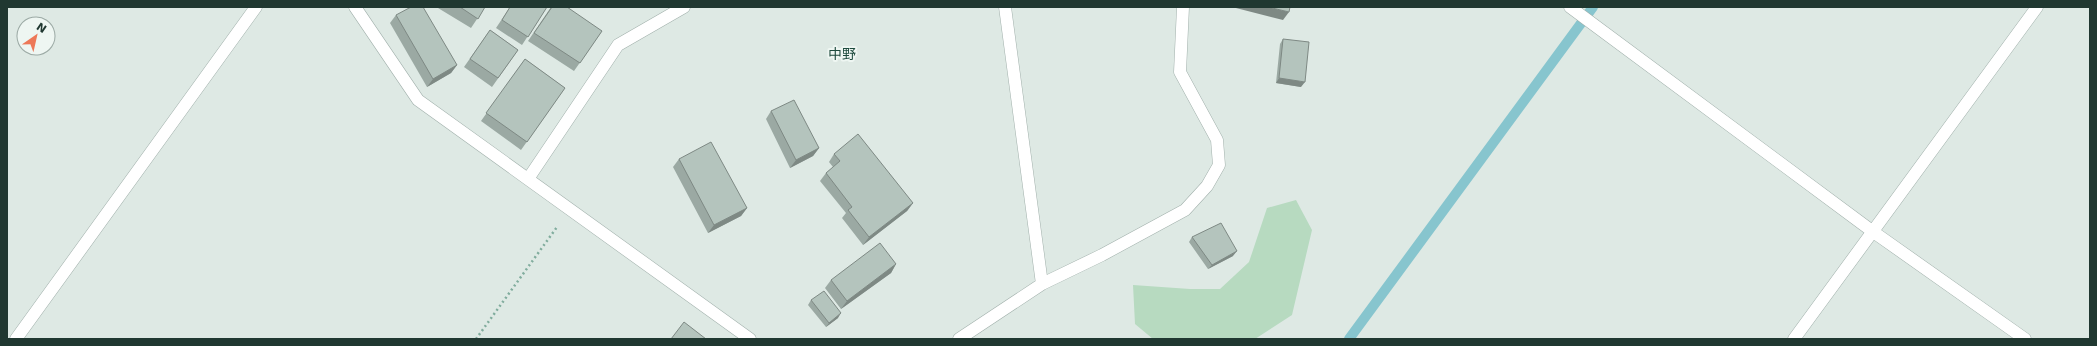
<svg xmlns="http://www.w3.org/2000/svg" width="2097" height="346" font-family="'DejaVu Sans','Noto Sans JP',sans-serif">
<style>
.green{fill:#b7dac0}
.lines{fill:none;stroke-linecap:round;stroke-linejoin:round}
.stream{stroke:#87c5ce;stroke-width:10}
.minor-casing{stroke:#a1b0ab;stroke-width:13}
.path{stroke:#80ac9d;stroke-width:2.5;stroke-dasharray:2 3;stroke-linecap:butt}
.minor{stroke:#fff;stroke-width:12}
.wall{fill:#9ba9a3}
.shaded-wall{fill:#7e8984}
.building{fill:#b4c4bd;stroke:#7e8984}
.labels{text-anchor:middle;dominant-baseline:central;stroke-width:4;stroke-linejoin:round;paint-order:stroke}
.quarter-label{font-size:14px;fill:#1d4a3d;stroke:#eef6f2}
</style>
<rect width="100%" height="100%" fill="#dee9e4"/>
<path class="green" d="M 1296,200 L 1312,230 L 1292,315 L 1255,339 L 1153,339 L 1135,324 L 1133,285 L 1190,289 L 1220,289 L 1249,262 L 1267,208 Z"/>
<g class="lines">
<path class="stream" d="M 1349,339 L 1593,7"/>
<g class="minor-casing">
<path id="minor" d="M 355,7 L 418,100 L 750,339
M 1570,7 L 1872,231 L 2025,339
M 528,179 L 618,45 L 684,7
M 1042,284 L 1102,255 L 1185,210 L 1207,186 L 1219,165 L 1217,140 L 1180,72 L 1183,7
M 16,339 L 256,7
M 959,339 L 1042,284 L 1005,7
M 1794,339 L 2037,7"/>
</g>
<path class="path" d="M 476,339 L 557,227"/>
<use href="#minor" class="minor"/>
</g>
<path class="wall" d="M 438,7 L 485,7 L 471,28 L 438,8 Z
M 510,7 L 547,7 L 522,45 L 496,28 Z
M 551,7 L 602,31 L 574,71 L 528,41 Z
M 396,15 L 457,65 L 451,73 L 427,87 L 390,23 Z
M 490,30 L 518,50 L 492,87 L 464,67 Z
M 1283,39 L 1301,87 L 1276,83 L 1280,44 Z
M 525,59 L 565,88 L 521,150 L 481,121 Z
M 771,111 L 819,148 L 813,156 L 790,168 L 766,119 Z
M 834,154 L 913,203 L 907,211 L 863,245 L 842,218 L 846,213 L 820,181 L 826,173 L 833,167 L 829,162 Z
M 679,159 L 747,208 L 741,216 L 708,233 L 673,167 Z
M 1192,237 L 1233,256 L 1208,269 L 1189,242 Z
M 896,264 L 891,273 L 841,309 L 825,288 L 831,280 Z
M 811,300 L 838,318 L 826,327 L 808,305 Z"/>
<path class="shaded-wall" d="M 1232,7 L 1268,7 L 1289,12 L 1283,20 Z
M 457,65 L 451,73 L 427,87 L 433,79 Z
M 1279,78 L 1305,82 L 1301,87 L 1276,83 Z
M 819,148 L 813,156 L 790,168 L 796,160 Z
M 913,203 L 907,211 L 863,245 L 869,237 Z
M 747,208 L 741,216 L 708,233 L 714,225 Z
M 1237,251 L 1233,256 L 1208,269 L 1212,265 Z
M 896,264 L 891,273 L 841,309 L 847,301 Z
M 841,313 L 838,318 L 826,327 L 829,323 Z"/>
<path class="building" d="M 411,7 L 423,7 L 457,65 L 433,79 L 396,15 Z
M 460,7 L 485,7 L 478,19 Z
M 510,7 L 547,7 L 528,37 L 502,20 Z
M 552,7 L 567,7 L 602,31 L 580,63 L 534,33 Z
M 1268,7 L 1290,7 L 1289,12 Z
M 490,30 L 518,50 L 498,78 L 470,59 Z
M 1283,39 L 1309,42 L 1305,82 L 1279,78 Z
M 525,59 L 565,88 L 527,142 L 486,113 Z
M 794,100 L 819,148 L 796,160 L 771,111 Z
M 858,134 L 913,203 L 869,237 L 848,210 L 852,207 L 826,173 L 840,161 L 834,154 Z
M 711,142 L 747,208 L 714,225 L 679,159 Z
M 1221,223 L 1237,251 L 1212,265 L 1192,237 Z
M 880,243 L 896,264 L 847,301 L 831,280 Z
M 824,291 L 841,313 L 829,323 L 811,300 Z
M 684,322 L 706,339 L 671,339 Z"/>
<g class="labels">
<g class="quarter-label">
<text x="842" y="54">中野</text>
</g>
</g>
<rect width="2097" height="346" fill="none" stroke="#203831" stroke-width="16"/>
<g transform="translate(36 36) rotate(34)"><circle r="19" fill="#eef6f2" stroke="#9caaa5"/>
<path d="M0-3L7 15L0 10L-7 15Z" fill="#ed7858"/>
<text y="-6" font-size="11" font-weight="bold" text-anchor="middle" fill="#203831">N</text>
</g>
</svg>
